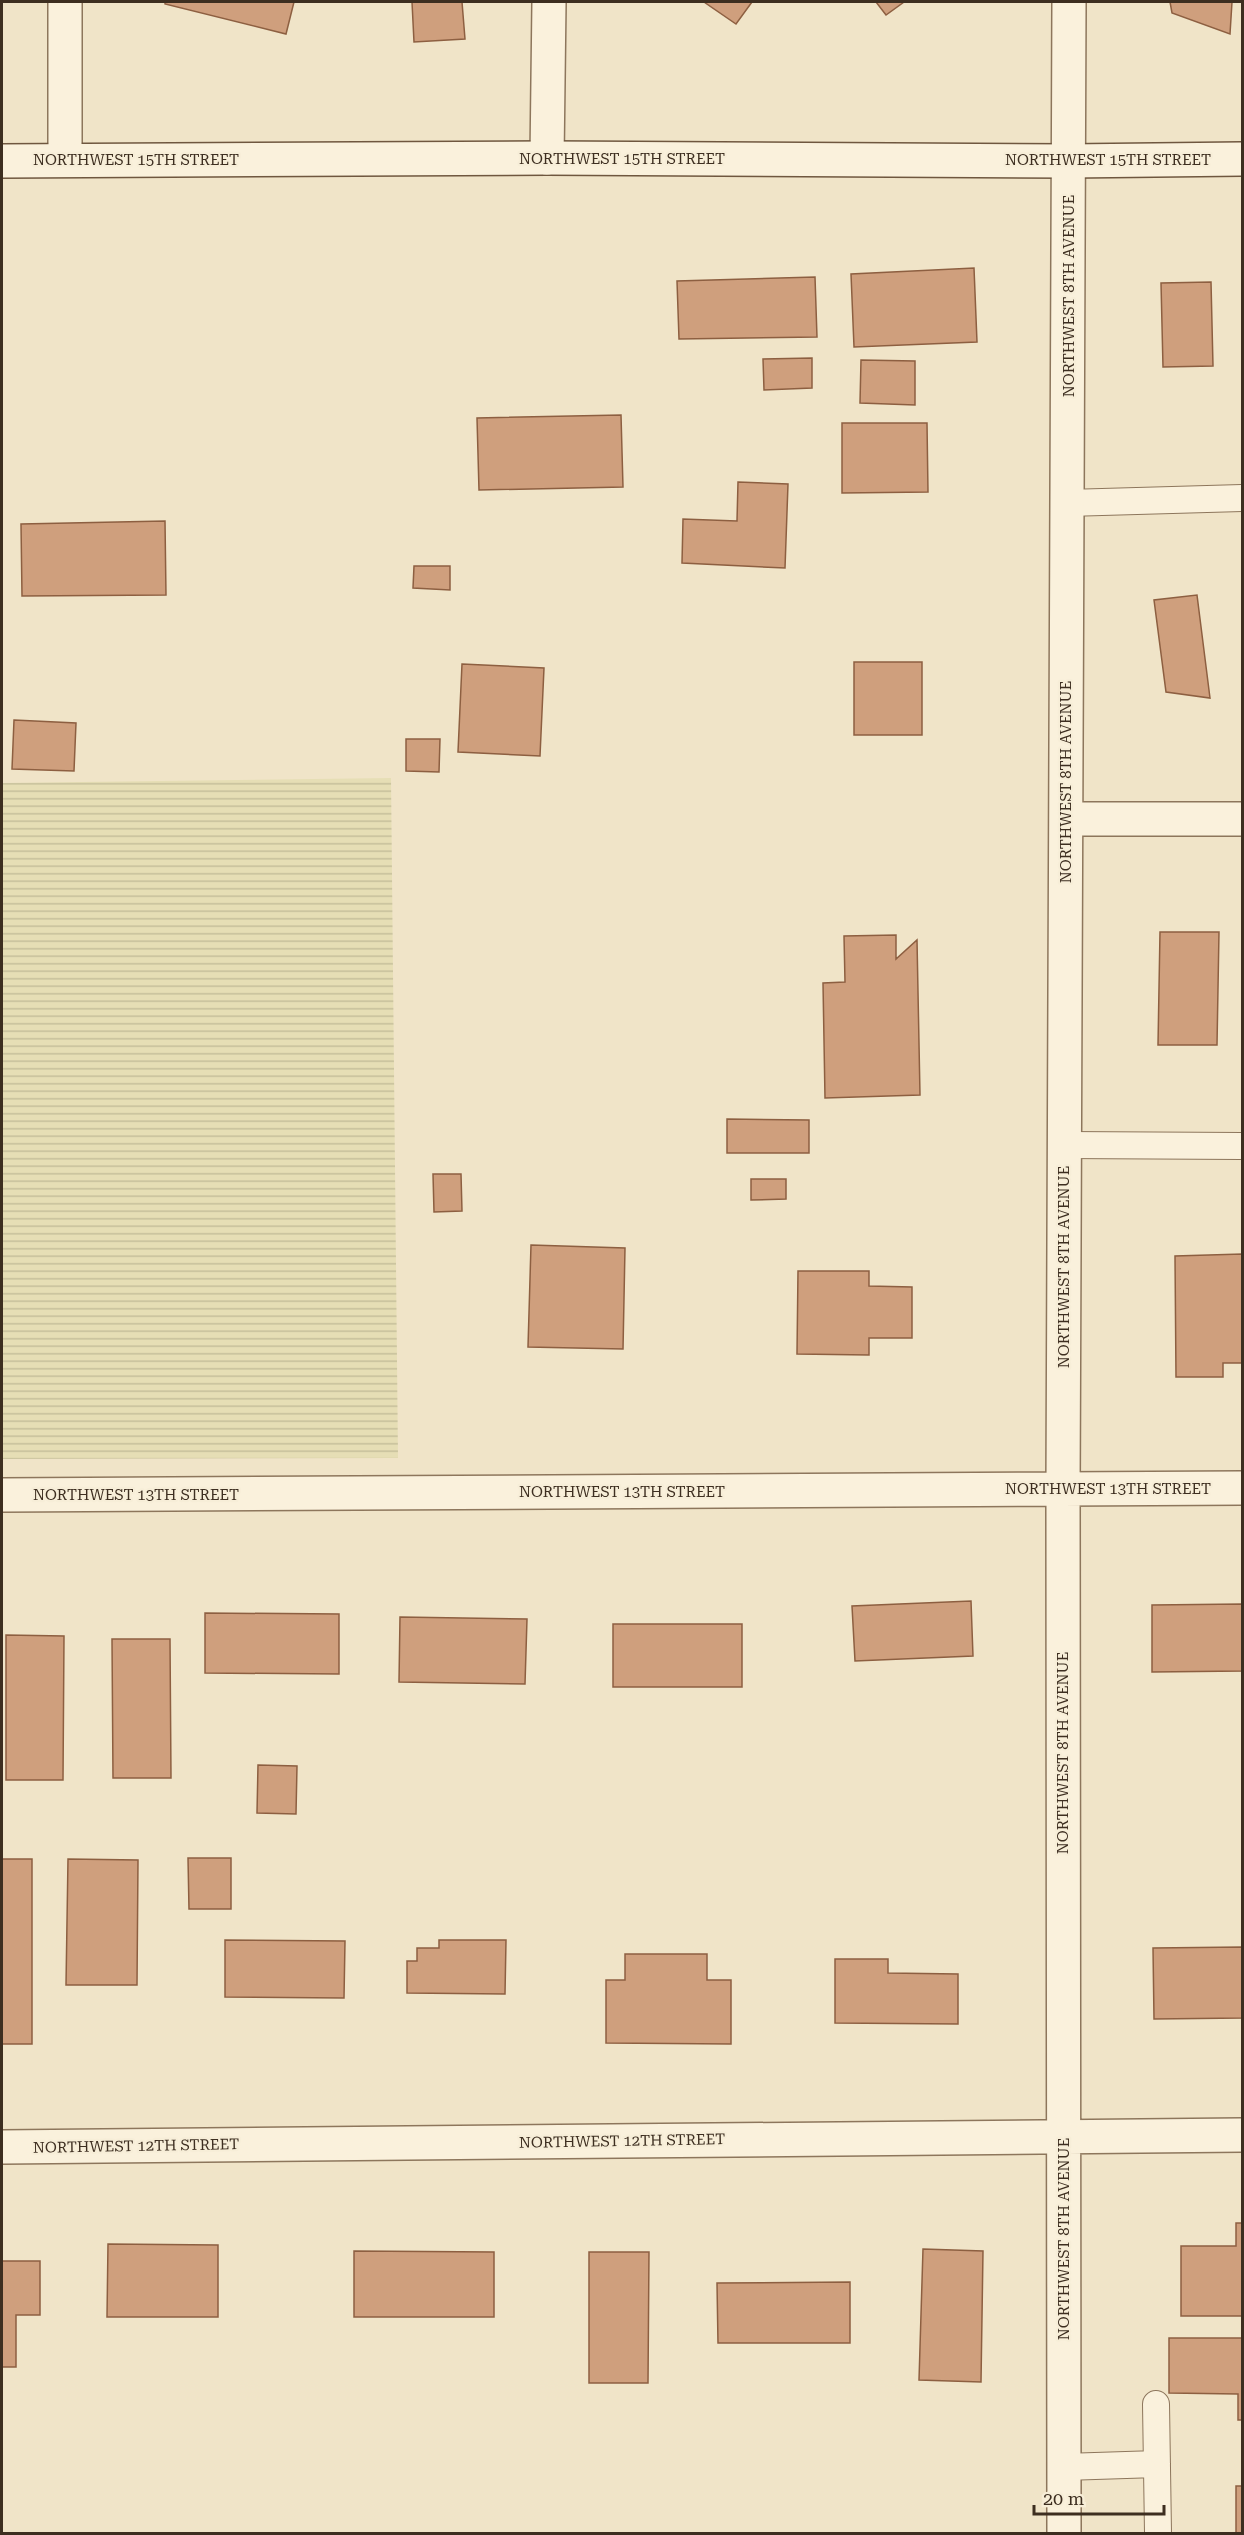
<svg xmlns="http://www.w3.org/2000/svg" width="1244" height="2535" font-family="'Roboto Serif',serif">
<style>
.farmland{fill:url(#farmland-rules)}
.building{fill:#cf9f7d;stroke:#8d5f41;stroke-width:1.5}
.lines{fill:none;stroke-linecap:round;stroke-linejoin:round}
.lane-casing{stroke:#8d765c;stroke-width:28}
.street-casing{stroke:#8d765c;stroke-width:36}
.secondary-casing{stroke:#6f573f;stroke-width:36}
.lane{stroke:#faf1dc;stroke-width:26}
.street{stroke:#faf1dc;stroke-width:33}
.secondary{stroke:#faf1dc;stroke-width:33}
.labels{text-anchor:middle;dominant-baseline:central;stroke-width:4.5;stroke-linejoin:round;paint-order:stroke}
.street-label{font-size:15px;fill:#3d2e20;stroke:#f7eed8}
</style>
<defs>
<pattern id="farmland-rules" width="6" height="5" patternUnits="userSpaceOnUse" patternTransform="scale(1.5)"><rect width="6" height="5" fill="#e6deb5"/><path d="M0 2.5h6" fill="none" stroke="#c6bf9b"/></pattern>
</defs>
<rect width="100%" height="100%" fill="#f0e4c8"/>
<path class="farmland" d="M 391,778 L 398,1458 L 2,1459 L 2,783 Z"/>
<path class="building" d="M 165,2 L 294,2 L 286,34 L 165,4 Z
M 412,2 L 462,2 L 465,39 L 414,42 Z
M 704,2 L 752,2 L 736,24 Z
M 876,2 L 904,2 L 886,15 Z
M 1170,2 L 1232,2 L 1230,34 L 1172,13 Z
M 974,268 L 977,342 L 854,347 L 851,274 Z
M 815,277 L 817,337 L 679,339 L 677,281 Z
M 1211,282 L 1213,366 L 1163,367 L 1161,283 Z
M 812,358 L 812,388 L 764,390 L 763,359 Z
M 861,360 L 915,361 L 915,405 L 860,403 Z
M 621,415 L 623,487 L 479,490 L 477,418 Z
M 842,423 L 927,423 L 928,492 L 842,493 Z
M 738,482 L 788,484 L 785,568 L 682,563 L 683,519 L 737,521 Z
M 165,521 L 166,595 L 22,596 L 21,524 Z
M 414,566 L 450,566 L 450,590 L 413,588 Z
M 1197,595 L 1210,698 L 1166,692 L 1154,600 Z
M 854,662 L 922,662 L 922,735 L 854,735 Z
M 462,664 L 544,668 L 540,756 L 458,752 Z
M 14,720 L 76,723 L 74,771 L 12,769 Z
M 406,739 L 440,739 L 439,772 L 406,771 Z
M 1160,932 L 1219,932 L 1217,1045 L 1158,1045 Z
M 896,935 L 896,959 L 917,940 L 920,1095 L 825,1098 L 823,983 L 845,982 L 844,936 Z
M 727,1119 L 809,1120 L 809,1153 L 727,1153 Z
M 433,1174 L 461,1174 L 462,1211 L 434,1212 Z
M 751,1179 L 786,1179 L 786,1199 L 751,1200 Z
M 531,1245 L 625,1248 L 623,1349 L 528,1347 Z
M 1242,1254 L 1242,1363 L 1223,1363 L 1223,1377 L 1176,1377 L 1175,1256 Z
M 798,1271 L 869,1271 L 869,1286 L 912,1287 L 912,1338 L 869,1338 L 869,1355 L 797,1354 Z
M 971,1601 L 973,1656 L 855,1661 L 852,1606 Z
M 1242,1604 L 1242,1671 L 1152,1672 L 1152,1605 Z
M 205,1613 L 339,1614 L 339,1674 L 205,1673 Z
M 400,1617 L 527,1619 L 525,1684 L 399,1682 Z
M 613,1624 L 742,1624 L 742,1687 L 613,1687 Z
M 6,1635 L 64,1636 L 63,1780 L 6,1780 Z
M 112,1639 L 170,1639 L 171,1778 L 113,1778 Z
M 258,1765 L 297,1766 L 296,1814 L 257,1813 Z
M 188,1858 L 231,1858 L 231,1909 L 189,1909 Z
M 2,1859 L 32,1859 L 32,2044 L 2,2044 Z
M 68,1859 L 138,1860 L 137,1985 L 66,1985 Z
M 225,1940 L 345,1941 L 344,1998 L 225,1997 Z
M 439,1940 L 506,1940 L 505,1994 L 407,1993 L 407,1961 L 417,1961 L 417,1948 L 439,1948 Z
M 1242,1947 L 1242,2018 L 1154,2019 L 1153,1948 Z
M 625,1954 L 707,1954 L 707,1980 L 731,1980 L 731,2044 L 606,2043 L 606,1980 L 625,1980 Z
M 835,1959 L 888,1959 L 888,1973 L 958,1974 L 958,2024 L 835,2023 Z
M 1236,2223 L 1242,2223 L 1242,2316 L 1181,2316 L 1181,2246 L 1236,2246 Z
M 108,2244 L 218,2245 L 218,2317 L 107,2317 Z
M 923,2249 L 983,2251 L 981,2382 L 919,2380 Z
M 354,2251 L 494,2252 L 494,2317 L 354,2317 Z
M 589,2252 L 649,2252 L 648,2383 L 589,2383 Z
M 2,2261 L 40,2261 L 40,2315 L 16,2315 L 16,2367 L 2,2367 Z
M 850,2282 L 850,2343 L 718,2343 L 717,2283 Z
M 1169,2338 L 1242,2338 L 1242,2420 L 1238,2420 L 1238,2394 L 1169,2393 Z
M 1236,2486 L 1242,2486 L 1242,2534 L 1236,2534 Z"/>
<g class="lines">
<g class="lane-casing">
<path id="lane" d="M 1067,503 L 1242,498
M 1065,1145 L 1242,1146
M 1156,2404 L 1158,2533
M 1064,2467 L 1157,2464"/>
</g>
<g class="street-casing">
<path id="street" d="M 547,158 L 549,2
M 65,160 L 65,2
M 1066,819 L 1242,819
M 2,1495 L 1242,1488
M 2,2147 L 1242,2135
M 1064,2534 L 1063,1490 L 1069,2"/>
</g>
<g class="secondary-casing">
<path id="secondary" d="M 2,161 L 547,158 L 1069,161 L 1242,159"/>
</g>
<use href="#lane" class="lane"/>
<use href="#street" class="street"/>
<use href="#secondary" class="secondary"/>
</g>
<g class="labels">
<g class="street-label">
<text x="622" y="159">NORTHWEST 15TH STREET</text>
<text x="136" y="160">NORTHWEST 15TH STREET</text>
<text x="1108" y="160">NORTHWEST 15TH STREET</text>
<text transform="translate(1069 296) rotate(-90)">NORTHWEST 8TH AVENUE</text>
<text transform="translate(1066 782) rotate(-90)">NORTHWEST 8TH AVENUE</text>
<text transform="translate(1064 1267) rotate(-90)">NORTHWEST 8TH AVENUE</text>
<text x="1108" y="1489">NORTHWEST 13TH STREET</text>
<text x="622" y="1492">NORTHWEST 13TH STREET</text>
<text x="136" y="1495">NORTHWEST 13TH STREET</text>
<text transform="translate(1063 1753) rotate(-90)">NORTHWEST 8TH AVENUE</text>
<text transform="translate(622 2141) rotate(-1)">NORTHWEST 12TH STREET</text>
<text transform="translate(136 2146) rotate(-1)">NORTHWEST 12TH STREET</text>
<text transform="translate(1064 2239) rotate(-90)">NORTHWEST 8TH AVENUE</text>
</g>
</g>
<rect width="1244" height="2535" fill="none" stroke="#3d2e20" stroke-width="6"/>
<path d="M1034 2505v9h130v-9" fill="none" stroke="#3d2e20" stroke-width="3"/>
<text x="1043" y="2505" font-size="18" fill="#3d2e20" stroke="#f7eed8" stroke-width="4.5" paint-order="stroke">20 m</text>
</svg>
